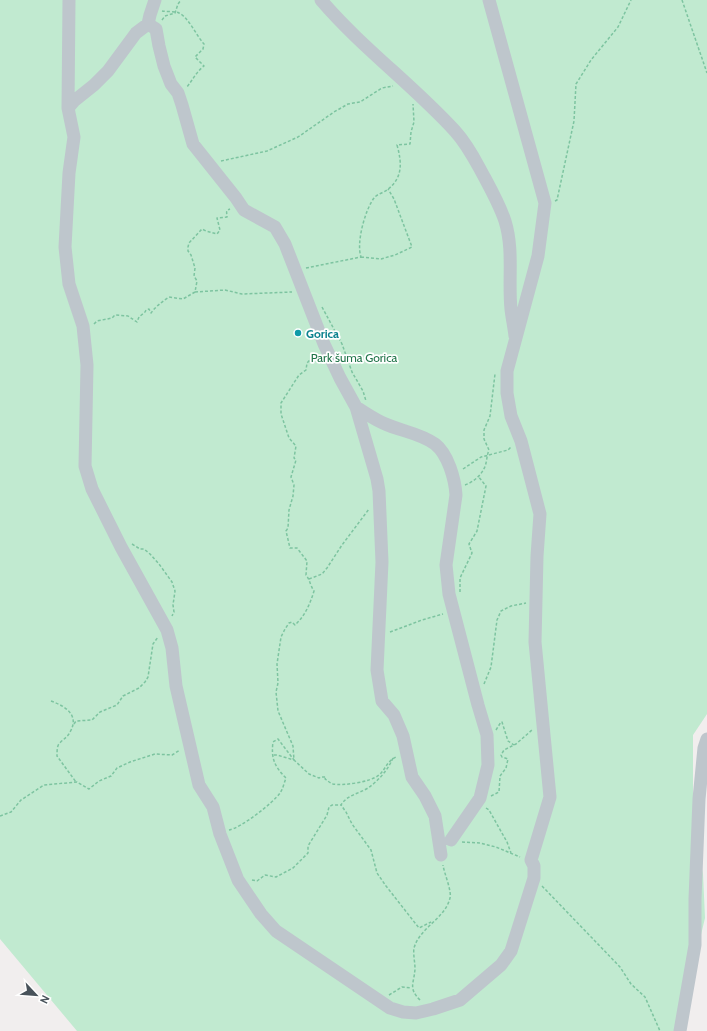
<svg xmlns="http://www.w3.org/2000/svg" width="707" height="1031" font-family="Cabin,sans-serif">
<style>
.green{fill:#c1ead0}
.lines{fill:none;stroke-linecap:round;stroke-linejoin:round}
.path{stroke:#7dc4a0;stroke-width:1.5;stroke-dasharray:3 2;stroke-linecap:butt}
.minor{stroke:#bec6cc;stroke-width:13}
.culture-dot{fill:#0f9aa8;stroke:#fff;stroke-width:1.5}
.labels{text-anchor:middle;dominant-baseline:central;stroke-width:3.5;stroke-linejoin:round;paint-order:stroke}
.culture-label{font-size:12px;font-weight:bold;fill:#0d838f;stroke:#fff;text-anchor:start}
.park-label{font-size:12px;fill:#207449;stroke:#fff}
</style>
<rect width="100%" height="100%" fill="#f1eeee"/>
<path class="green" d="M 0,0 L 707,0 L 707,714 L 693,735 L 693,824 L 703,874 L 705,918 L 678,1031 L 77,1031 L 0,939 Z"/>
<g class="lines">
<path class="path" d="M 682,0 L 707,73
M 162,11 C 167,12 175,11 179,13 C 189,18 196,35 204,44 L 203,49 L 195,57 L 204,66 C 196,72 193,80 186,88
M 162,20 L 165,16 L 175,13 L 178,4 L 181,0
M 221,161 L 267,151 L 298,137 L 334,112 L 348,104 L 360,102 L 382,88 L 393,86
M 555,201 L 557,200 L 574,121 L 576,84 L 591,60 L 618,27 L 631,0
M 361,257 L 381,259 L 395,255 L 412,247 L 394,199 L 388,189
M 306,268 L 361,257 C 356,243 365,210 374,198 C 377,194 383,193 387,190 C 403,178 402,163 397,145 L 410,144 L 411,132 L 414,122 L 413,104
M 195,292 L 225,290 L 242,294 L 292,292
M 322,307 L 342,344 L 352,372 L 363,391 L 366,401
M 94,324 L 97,321 L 112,318 L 115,315 L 128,316 L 137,322 L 139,317 L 145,312 L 146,310 L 149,309 L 151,313 C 156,306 162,302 169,297 L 183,299 L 195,292 L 197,281 L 194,276 L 195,268 L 191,255 L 188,251 L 188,247 L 189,243 L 202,229 L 206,231 L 217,234 L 220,230 L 217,218 L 227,217 C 227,212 225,211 230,209
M 316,353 L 307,363 L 306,370 L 299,375 L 281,403 L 281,414 L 289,438 L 296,446 L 294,458 L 296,460 L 291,477 L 294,485 L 293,496 L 289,510 L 288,528 L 286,531 L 290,548 L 297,548 L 307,561 L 306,575 C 310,580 310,585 314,591 C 310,604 305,616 295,625 L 292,622 L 289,623 L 285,629 L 281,637 L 277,664 L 278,683 L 276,692 L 278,711 L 293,746 L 294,760 L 309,774 L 319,778 L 321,777 L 326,777 L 325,779 C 328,781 330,783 333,784 C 343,786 371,782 379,775 C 386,769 386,762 396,757
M 463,469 L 481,457 L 508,450 L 511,447
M 465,485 C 474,482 484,473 486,463 C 487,459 487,455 489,450 L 484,439 L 484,430 L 490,416 L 495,374
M 132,544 L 140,549 L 144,549 L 150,554 L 159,564 L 172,582 L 175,591 L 173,605 L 174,612 L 172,616
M 309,579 L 322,574 L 327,568 L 342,545 L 369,509
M 460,592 L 460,578 L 472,553 L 469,544 L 477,531 L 486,486 L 478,476
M 390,632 L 422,620 L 443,614
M 484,684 L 491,667 L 497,620 L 501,611 L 511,606 L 526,603
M 51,701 C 65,706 80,715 70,732 C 68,737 63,739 59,744 C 57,746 57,752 57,756 L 76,782
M 74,724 L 76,721 L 92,720 L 100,712 L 117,705 L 123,696 L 139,688 L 145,682 L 148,677 L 153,644 L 158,637
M 496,730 L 501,722 L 502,722 L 508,741 L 514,745
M 393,758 C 388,770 378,781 368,788 C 358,794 347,795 341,805 L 346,812 L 352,824 L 371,850 L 377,873 L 386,886 L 419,928 L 431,922
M 491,796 L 499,792 L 500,776 L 506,768 L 508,759 L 502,757 L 501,755 L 504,750 L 516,744 L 532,730
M 486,808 L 489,810 L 507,842 L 511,853
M 0,816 L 11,812 L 21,800 L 44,785 L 77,782 L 89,789 L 99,781 L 111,776 L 117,768 L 130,762 L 155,754 L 172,755 L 180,750
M 229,830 C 241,828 273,803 280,793 C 283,789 284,783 286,778 C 274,766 271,758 273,742 L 278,739 L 294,760 L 277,755 L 272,755
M 462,842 L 480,843 L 496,847 L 520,857
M 252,880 L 257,881 L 265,875 L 276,877 L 293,868 L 308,853 L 308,846 L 327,815 L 329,807 L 332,805 L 341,805
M 542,886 L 620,967 L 631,984 L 645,997 L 660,1031
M 389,995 L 402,987 L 411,988
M 420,1000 C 408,988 414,984 415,969 C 415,962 413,954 414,948 C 420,927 445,919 450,898 C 452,891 444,873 443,865"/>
<path class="minor" d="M 69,0 L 68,108 L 74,137 L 69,173 L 65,247 L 69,284 L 83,326 L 87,365 L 85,466 L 92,489 L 121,547 L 167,630 L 172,648 L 176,686 L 199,785 L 213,807 L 220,834 L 238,880 L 261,914 L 276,931 L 390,1008 L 403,1012 L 416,1013 L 433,1009 L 460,1000 L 501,965 L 511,951 L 534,878 L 534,866 L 531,860 L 550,797 L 535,642 L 537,556 L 540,514 L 521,441 L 511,416 L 507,393 L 507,371 L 538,256 L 545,203 L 489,0
M 155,0 L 150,15 L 148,24 L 156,29 L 159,46 L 164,66 L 171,84 L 178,93 L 182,105 L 193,144 L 236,198 L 244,210 L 275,227 L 285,244 L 324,344 L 340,378 L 356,407 L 377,479 L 379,491 L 382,562 L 377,670 L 382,701 L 394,715 L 403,736 L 412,777 L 425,796 L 435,816 L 441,855
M 321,0 C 362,48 413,85 455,131 C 466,143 473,156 480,169 C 489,186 499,203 505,221 C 514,250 508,280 511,309 C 512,318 514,327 515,336
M 68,108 L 74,101 L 94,85 L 108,71 L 136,33 L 148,24
M 356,407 C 365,413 374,419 383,423 C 400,431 420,433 435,444 C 448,454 455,479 456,495 L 446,565 L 449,594 L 478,705 L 487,735 L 488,765 L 480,798 L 451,840
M 680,1031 L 695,945 L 695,899 L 699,799 L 704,748 L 707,739"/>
</g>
<circle class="culture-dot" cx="298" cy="333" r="4"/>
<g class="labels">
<g class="culture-label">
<text x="306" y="333">Gorica</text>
</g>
<g class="park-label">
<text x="354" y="357">Park šuma Gorica</text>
</g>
</g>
<g transform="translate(36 995) rotate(116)" stroke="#ffffff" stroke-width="3" paint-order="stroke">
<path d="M0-3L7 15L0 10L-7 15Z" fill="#48525a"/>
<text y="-6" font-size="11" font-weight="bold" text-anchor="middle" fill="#48525a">N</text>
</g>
</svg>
